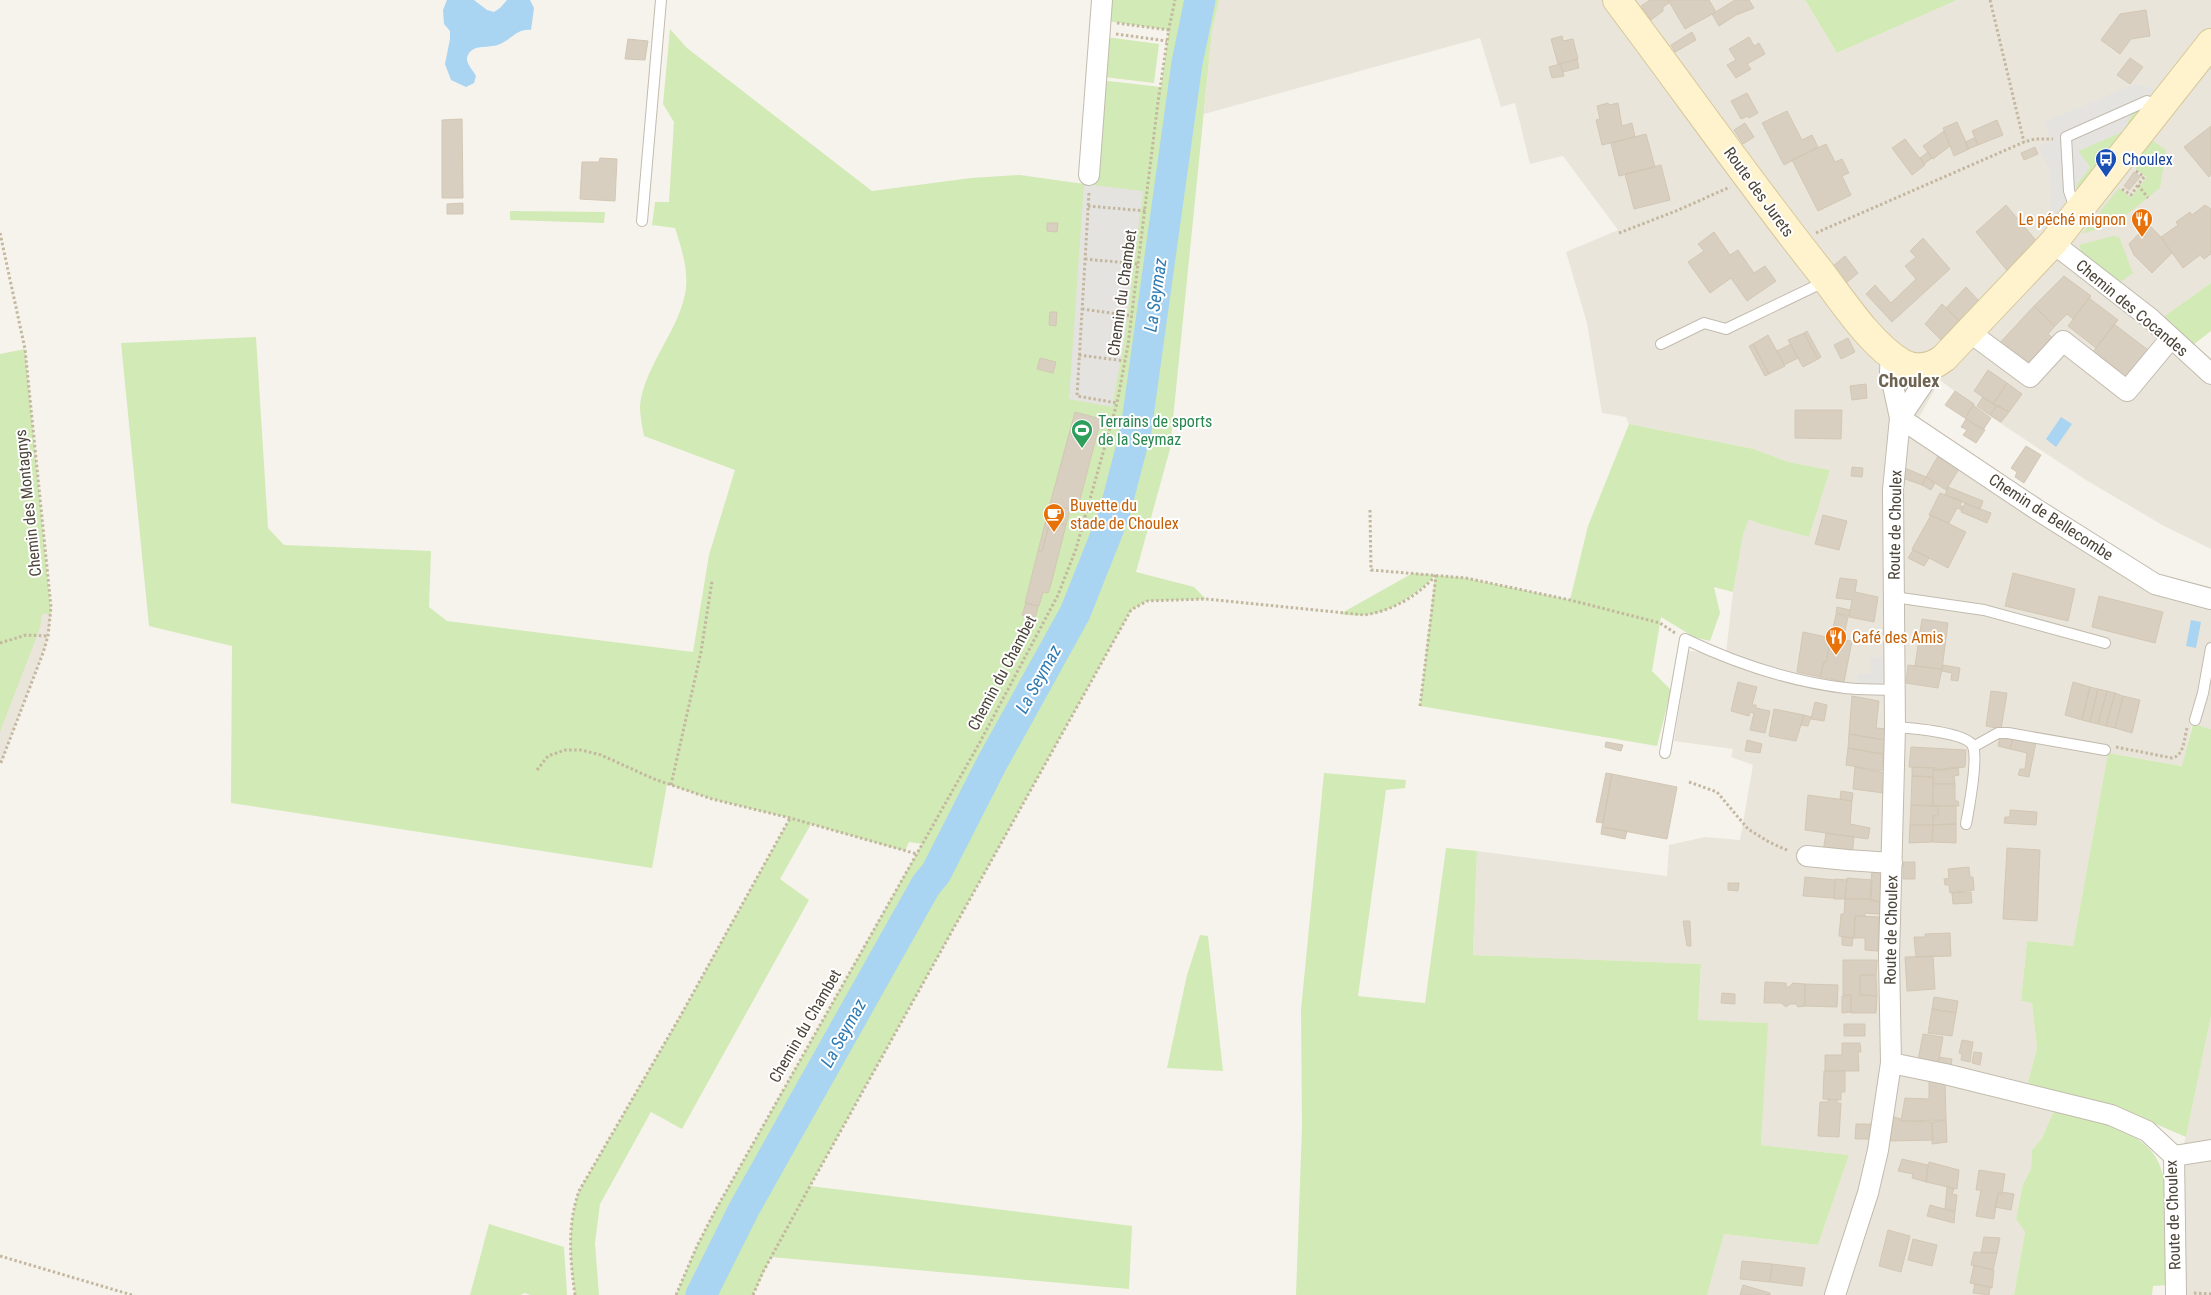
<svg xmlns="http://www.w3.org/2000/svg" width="2211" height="1295" font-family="'Roboto Condensed',sans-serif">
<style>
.residential{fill:#eae5da}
.green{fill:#d2eab5}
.parking{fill:#e5e3e0}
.water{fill:#a9d4f2}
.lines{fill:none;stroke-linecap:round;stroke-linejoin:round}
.river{stroke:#a9d4f2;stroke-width:31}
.building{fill:#d8cfc1;stroke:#d3c7b4}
.lane-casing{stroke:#c2bbae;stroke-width:12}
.street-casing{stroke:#c2bbae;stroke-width:22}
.secondary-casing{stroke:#d6c79b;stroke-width:30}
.path{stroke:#c4b79f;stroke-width:3;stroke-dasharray:2.5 2.5;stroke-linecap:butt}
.lane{stroke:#fff;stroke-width:10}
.street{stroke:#fff;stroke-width:20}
.secondary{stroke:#fff3cd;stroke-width:28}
.labels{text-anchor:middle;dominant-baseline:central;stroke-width:4;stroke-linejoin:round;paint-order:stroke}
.transit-label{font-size:16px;fill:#164399;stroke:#fff;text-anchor:start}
.street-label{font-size:16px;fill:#4b4439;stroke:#fff}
.food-label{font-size:16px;fill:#c56008;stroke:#fff;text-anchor:start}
.leisure-label{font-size:16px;fill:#27864d;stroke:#fff;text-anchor:start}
.water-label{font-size:18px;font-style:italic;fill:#2e7ab2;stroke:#fff}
.quarter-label{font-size:19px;font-weight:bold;fill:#6e6250;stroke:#fff}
</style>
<rect width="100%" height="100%" fill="#f6f3ec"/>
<path class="residential" d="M 1219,0 L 1805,0 L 1837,53 L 1957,0 L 2211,0 L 2211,283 L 2163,318 L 2211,362 L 2211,549 L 2164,526 L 2086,480 L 1973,405 L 1940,380 L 1916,423 L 2150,576 L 2211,594 L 2211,729 L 2192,724 L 2183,766 L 2108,753 L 2073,946 L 2027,941 L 2021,1001 L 2032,1003 L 2037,1048 L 2028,1082 L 2056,1106 L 2042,1138 L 2032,1150 L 2031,1169 L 2023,1184 L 2016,1219 L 2025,1232 L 2014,1295 L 1707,1295 L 1724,1234 L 1818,1245 L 1849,1155 L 1761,1145 L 1767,1023 L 1698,1020 L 1701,964 L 1473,955 L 1477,851 L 1667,876 L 1669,845 L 1705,837 L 1740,840 L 1753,765 L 1731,757 L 1733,749 L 1674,741 L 1688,651 L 1726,653 L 1733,592 L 1743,535 L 1749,518 L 1760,524 L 1809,537 L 1830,470 L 1788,462 L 1754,449 L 1629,424 L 1626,417 L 1602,413 L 1587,323 L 1566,252 L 1618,230 L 1563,156 L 1530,164 L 1515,103 L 1501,107 L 1480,38 L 1204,114 L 1212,31 Z
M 0,613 L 51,614 L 48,636 L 43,653 L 0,765 Z
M 2211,1016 L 2211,1295 L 2180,1295 L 2167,1194 L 2186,1137 Z"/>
<path class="green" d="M 1107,0 L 1219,0 L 1212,31 L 1170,449 L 1136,572 L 1194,587 L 1206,599 L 1147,601 L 1131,610 L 810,1186 L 1132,1226 L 1129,1289 L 771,1257 L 753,1295 L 676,1295 L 697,1246 L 715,1211 L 922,844 L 909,842 L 905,851 L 811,824 L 780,879 L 809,900 L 682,1129 L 651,1112 L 600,1204 L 595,1243 L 599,1295 L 575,1295 C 570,1259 567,1226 579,1191 L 681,1015 L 790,818 L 712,799 L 667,784 L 652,868 L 231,803 L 232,646 L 149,626 L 121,343 L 256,337 L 268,528 L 284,545 L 431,551 L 429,607 L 447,621 L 693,652 L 709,555 L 735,470 L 644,436 C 642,426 640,415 640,406 C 644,365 681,329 686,288 C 688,267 681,247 675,228 L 652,225 L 655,202 L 669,202 L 674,122 L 663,104 L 670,29 L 687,48 L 872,191 L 971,178 L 1020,175 L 1084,184 L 1091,79 L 1161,87 L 1169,30 L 1106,21 Z
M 1805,0 L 1957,0 L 1837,53 Z
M 1106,37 L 1159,44 L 1154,83 L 1104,77 Z
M 2143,108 L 2077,191 L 2076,185 L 2090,167 L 2078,151 L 2124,131 L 2132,113 Z
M 2149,138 L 2166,150 L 2160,188 L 2115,224 L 2082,234 L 2119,188 L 2131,198 L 2147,177 L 2135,168 Z
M 510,211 L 511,211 L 605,212 L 604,223 L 510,220 Z
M 2113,236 L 2119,237 L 2133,273 L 2119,283 L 2082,253 L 2079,245 Z
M 2211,283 L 2211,331 L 2193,345 L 2162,318 Z
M 25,349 L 51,614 L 42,614 L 40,628 L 0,732 L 0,354 Z
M 1629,424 L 1754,449 L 1788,462 L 1830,470 L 1809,537 L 1760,524 L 1749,519 L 1743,535 L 1733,592 L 1714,587 L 1720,613 L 1710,641 L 1694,637 L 1661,617 L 1652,671 L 1671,690 L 1657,746 L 1420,706 L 1435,576 C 1418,593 1389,614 1364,615 C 1356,616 1348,615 1340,614 L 1413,573 L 1466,578 L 1570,600 L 1588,526 Z
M 2193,724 L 2211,729 L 2211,1016 L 2186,1137 L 2116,1107 L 2032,1086 L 2028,1082 L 2037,1048 L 2032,1003 L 2021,1001 L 2027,941 L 2073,946 L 2108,753 L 2182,766 Z
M 1324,773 L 1406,780 L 1405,788 L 1386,790 L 1358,996 L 1425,1003 L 1446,848 L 1477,851 L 1473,955 L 1701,964 L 1698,1020 L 1768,1023 L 1761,1145 L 1849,1155 L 1818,1245 L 1724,1234 L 1707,1295 L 1296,1295 L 1302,1127 L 1301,1010 Z
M 1200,935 L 1208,936 L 1223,1071 L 1167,1068 L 1187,975 Z
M 2056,1106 C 2077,1114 2101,1120 2122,1129 C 2133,1135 2148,1145 2155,1156 C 2174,1185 2168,1250 2169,1285 L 2153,1286 L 2152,1295 L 2014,1295 L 2025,1232 L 2016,1219 L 2023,1184 L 2031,1169 L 2032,1150 L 2042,1138 Z
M 489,1224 L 564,1247 L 567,1295 L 531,1295 L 524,1293 L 521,1295 L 470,1295 Z"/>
<path class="parking" d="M 2135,84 L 2157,90 L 2143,108 L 2132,113 L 2124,131 L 2078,151 L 2090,167 L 2076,185 L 2077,191 L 2051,221 L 2050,172 L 2038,146 L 2052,141 L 2044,122 Z
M 1084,184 L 1143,191 L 1124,342 L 1112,407 L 1069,399 Z
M 1870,657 L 1884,657 L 1885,685 L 1858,685 L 1858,674 L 1871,673 Z"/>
<path class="water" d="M 447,0 L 474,0 L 487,10 L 494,12 L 500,8 L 507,0 L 530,0 L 534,8 L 531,30 C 515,28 508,45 492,46 C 483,48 473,45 468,55 C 464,62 473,70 476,76 L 474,83 L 466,87 L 451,80 L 445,64 L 450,39 L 450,31 L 444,24 L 443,10 Z
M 2061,417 L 2072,424 L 2056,447 L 2046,439 Z
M 2191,620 L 2201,622 L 2196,648 L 2186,646 Z"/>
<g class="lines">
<path class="river" d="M 701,1295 L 744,1209 L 926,885 L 936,873 L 992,763 L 1075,613 L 1114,515 L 1136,430 L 1187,63 L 1200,0"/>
</g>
<path class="building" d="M 1650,0 L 1668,0 L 1669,3 L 1663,7 L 1663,11 L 1651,20 L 1641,6 Z
M 1668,0 L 1709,0 L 1716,12 L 1685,29 Z
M 1735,0 L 1749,0 L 1754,8 L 1736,15 L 1719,26 L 1712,14 Z
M 2146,10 L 2150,36 L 2131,39 L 2120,54 L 2101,40 L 2120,14 Z
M 1692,32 L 1696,40 L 1675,52 L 1671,45 Z
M 1562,36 L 1563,41 L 1573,39 L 1578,59 L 1558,64 L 1551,39 Z
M 1749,37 L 1754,46 L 1759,43 L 1765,54 L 1747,64 L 1751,69 L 1736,78 L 1727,65 L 1736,60 L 1729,49 Z
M 628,39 L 648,41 L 645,60 L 625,59 Z
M 2130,58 L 2143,67 L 2130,84 L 2117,75 Z
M 1577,59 L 1579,68 L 1563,72 L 1561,64 Z
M 1560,64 L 1564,76 L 1552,78 L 1549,67 Z
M 1747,93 L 1758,113 L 1749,118 L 1748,116 L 1741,119 L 1731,101 Z
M 1608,103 L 1609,105 L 1618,103 L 1622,126 L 1632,123 L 1635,137 L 1602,145 L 1596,120 L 1600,119 L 1597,106 Z
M 1787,111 L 1802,140 L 1812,135 L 1818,147 L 1784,165 L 1762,123 Z
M 462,119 L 463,198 L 442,198 L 442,120 Z
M 1997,120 L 2003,135 L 1978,145 L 1972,131 Z
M 1957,122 L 1969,149 L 1954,156 L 1943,128 Z
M 1745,123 L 1754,137 L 1743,144 L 1734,130 Z
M 2211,126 L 2211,174 L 2209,177 L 2184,147 Z
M 1944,131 L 1950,146 L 1933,159 L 1923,146 Z
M 1646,134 L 1655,167 L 1619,176 L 1611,143 Z
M 1974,138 L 1978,145 L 1968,149 L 1965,142 Z
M 1905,139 L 1925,165 L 1912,175 L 1892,148 Z
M 1826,144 L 1835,162 L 1842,159 L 1849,173 L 1842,176 L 1851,195 L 1818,211 L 1792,160 Z
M 2035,147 L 2038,154 L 2024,160 L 2021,153 Z
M 1928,152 L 1932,158 L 1924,164 L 1920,158 Z
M 600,158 L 617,159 L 615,201 L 580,199 L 582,162 L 599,162 Z
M 1661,165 L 1670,200 L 1634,209 L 1625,174 Z
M 2134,172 L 2140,177 L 2129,190 L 2124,186 Z
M 463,203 L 463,214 L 447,214 L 447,204 Z
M 2006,205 L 2039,244 L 2009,273 L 1976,232 Z
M 2205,205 L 2211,209 L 2211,254 L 2204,259 L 2200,255 L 2183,268 L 2161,237 L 2178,225 L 2176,222 L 2190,212 L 2192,215 Z
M 1047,223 L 1058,223 L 1057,232 L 1047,231 Z
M 2148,224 L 2161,237 L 2172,253 L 2152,273 L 2134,255 L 2129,244 Z
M 1714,232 L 1730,255 L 1738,250 L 1754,273 L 1765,266 L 1776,281 L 1747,301 L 1731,278 L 1710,293 L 1688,262 L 1704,251 L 1698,244 Z
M 1923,238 L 1950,269 L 1892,322 L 1866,294 L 1875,285 L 1891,303 L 1916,279 L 1905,266 L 1916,257 L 1910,251 Z
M 1845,256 L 1858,273 L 1846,283 L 1833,266 Z
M 2064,276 L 2091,296 L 2073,319 L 2067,314 L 2055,326 L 2034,306 Z
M 1966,287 L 1979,301 L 1980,299 L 1983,302 L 1961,323 L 1946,308 Z
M 2089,298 L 2118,320 L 2096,348 L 2068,326 Z
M 1942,304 L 1959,320 L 1941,340 L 1925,324 Z
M 2034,306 L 2055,326 L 2048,334 L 2053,338 L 2025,368 L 1996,347 Z
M 1050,312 L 1057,312 L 1056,326 L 1049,325 Z
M 2114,324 L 2152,353 L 2130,381 L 2093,352 Z
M 1807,331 L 1821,357 L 1818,359 L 1804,333 Z
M 1804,333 L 1818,359 L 1803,367 L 1788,340 Z
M 1768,335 L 1785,366 L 1769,374 L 1753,344 Z
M 1848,338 L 1855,352 L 1841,359 L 1834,345 Z
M 1753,344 L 1769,374 L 1765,376 L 1749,346 Z
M 1791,344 L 1798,358 L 1784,365 L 1777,351 Z
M 1040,358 L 1056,362 L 1053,373 L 1037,369 Z
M 1988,370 L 2007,383 L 1993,404 L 1974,391 Z
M 2007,383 L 2022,394 L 2009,412 L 1993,404 Z
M 1866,384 L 1867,398 L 1852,400 L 1850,386 Z
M 1955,391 L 1974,404 L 1965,418 L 1945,405 Z
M 1983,397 L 1997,406 L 1990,415 L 1977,406 Z
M 1973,405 L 1991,418 L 1983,430 L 1965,418 Z
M 1997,405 L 2009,412 L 2001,422 L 1990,415 Z
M 1795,410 L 1842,410 L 1841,439 L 1795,438 Z
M 1075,412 L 1101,419 L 1077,511 L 1050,504 Z
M 1966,419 L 1985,430 L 1976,443 L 1963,435 L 1967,430 L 1961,427 Z
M 2026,446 L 2041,455 L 2024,483 L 2015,477 L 2017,472 L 2011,468 Z
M 1938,456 L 1959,469 L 1946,490 L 1926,477 Z
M 1852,467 L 1863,468 L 1862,477 L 1851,476 Z
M 1905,468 L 1926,477 L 1922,485 L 1902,478 Z
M 1926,477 L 1935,483 L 1931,490 L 1922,485 Z
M 1948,487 L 1983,501 L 1980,509 L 1945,495 Z
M 1940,493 L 1962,501 L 1960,505 L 1963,507 L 1962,510 L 1957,508 L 1949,523 L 1929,515 Z
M 1965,503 L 1991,513 L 1987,523 L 1961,512 Z
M 1050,504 L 1070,509 L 1066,525 L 1050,521 L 1042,552 L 1038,551 Z
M 1823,515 L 1847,521 L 1839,550 L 1815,544 Z
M 1931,515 L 1966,532 L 1948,568 L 1912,549 Z
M 1050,521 L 1066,525 L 1051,584 L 1048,593 L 1043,592 L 1039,606 L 1025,603 L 1038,551 L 1042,552 Z
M 1913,550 L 1929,558 L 1924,566 L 1908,558 Z
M 2013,573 L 2075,589 L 2068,621 L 2005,606 Z
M 1840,578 L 1857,580 L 1855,592 L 1878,597 L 1874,622 L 1849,617 L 1852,600 L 1836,598 Z
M 2099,596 L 2163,612 L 2155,643 L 2092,627 Z
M 1026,603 L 1038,606 L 1035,619 L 1022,615 Z
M 1837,607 L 1850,610 L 1849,616 L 1836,613 Z
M 1836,614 L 1848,617 L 1843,640 L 1852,641 L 1844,682 L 1820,677 L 1824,662 L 1826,662 Z
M 1922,619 L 1948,623 L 1942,669 L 1915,666 Z
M 1803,632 L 1831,638 L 1826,662 L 1824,662 L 1820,677 L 1797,672 Z
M 1908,665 L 1942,669 L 1938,688 L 1906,683 Z
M 1943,665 L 1960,668 L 1958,681 L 1951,680 L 1952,673 L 1942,671 Z
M 1738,682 L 1757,687 L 1752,705 L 1756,705 L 1756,708 L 1770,711 L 1765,733 L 1750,730 L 1754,713 L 1750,712 L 1749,716 L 1731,711 Z
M 2073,682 L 2090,687 L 2082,720 L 2065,715 Z
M 2090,687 L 2098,689 L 2090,722 L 2082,720 Z
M 2098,689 L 2107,691 L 2098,724 L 2090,722 Z
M 1991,691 L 2007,693 L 2001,729 L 1986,726 Z
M 2107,691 L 2115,693 L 2106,726 L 2098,724 Z
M 2115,693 L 2123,696 L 2115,728 L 2106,726 Z
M 1852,696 L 1879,701 L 1876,728 L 1886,729 L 1885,740 L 1849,734 Z
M 2123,696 L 2140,700 L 2132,733 L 2115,728 Z
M 1815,702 L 1827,705 L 1824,721 L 1811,719 Z
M 1774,709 L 1804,715 L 1796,741 L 1769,736 Z
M 1804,715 L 1811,717 L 1808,726 L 1801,725 Z
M 1849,734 L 1885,740 L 1883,754 L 1848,748 Z
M 2000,737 L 2013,738 L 2010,749 L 1998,746 Z
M 2013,738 L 2036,742 L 2029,777 L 2018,775 L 2020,769 L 2025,769 L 2027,753 L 2010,749 Z
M 1747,740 L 1762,744 L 1760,753 L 1745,751 Z
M 1606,742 L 1623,745 L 1621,751 L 1605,747 Z
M 1911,747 L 1966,750 L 1965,767 L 1943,770 L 1935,770 L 1935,768 L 1909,767 Z
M 1848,748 L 1883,754 L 1882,771 L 1846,765 Z
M 1855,767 L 1884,773 L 1884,793 L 1853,789 Z
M 1912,767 L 1935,768 L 1935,770 L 1933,770 L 1933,777 L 1912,776 Z
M 1958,767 L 1959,775 L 1954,776 L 1955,784 L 1933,784 L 1933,770 Z
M 1606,773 L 1612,774 L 1603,823 L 1596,822 Z
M 1612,774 L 1677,787 L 1667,839 L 1602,827 Z
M 1912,776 L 1933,777 L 1933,806 L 1911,805 Z
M 1933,784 L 1955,784 L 1955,801 L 1958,801 L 1959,806 L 1933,806 Z
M 1841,791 L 1853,793 L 1852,801 L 1840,799 Z
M 1808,795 L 1852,801 L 1850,824 L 1870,828 L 1868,839 L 1805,830 Z
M 1911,805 L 1938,806 L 1938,816 L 1933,816 L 1933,825 L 1910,825 Z
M 1938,806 L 1956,806 L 1956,824 L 1933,825 L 1933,816 L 1938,816 Z
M 2010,810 L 2037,812 L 2036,825 L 2004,823 L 2005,817 L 2010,817 Z
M 1956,824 L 1956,843 L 1932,842 L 1933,825 Z
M 1910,825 L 1933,825 L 1932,842 L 1909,843 Z
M 1602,827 L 1627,831 L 1625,839 L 1601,834 Z
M 1826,833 L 1854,837 L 1852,856 L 1823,852 Z
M 2007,848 L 2040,850 L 2037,921 L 2003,919 Z
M 1903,862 L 1915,862 L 1915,879 L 1903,879 Z
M 1969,867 L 1970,877 L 1973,877 L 1974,890 L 1950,893 L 1949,885 L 1945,885 L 1944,879 L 1949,878 L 1948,869 Z
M 1872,869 L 1879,869 L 1879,873 L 1884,874 L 1881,902 L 1870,901 Z
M 1805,877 L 1835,880 L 1834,898 L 1803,896 Z
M 1847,878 L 1872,880 L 1871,899 L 1845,899 Z
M 1835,879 L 1847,880 L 1845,899 L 1834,899 Z
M 1728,883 L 1739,883 L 1738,891 L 1728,890 Z
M 1971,892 L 1972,903 L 1953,904 L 1952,893 Z
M 1845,899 L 1871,899 L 1881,902 L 1880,914 L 1865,913 L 1865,916 L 1855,916 L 1854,938 L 1839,936 L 1841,914 L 1844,914 Z
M 1855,916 L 1879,917 L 1878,951 L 1865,950 L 1865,938 L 1854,938 Z
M 1683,921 L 1690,921 L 1691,946 L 1687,946 Z
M 1950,933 L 1951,956 L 1916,957 L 1914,937 L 1925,937 L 1925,934 Z
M 1842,937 L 1853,938 L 1852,946 L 1842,945 Z
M 1933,956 L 1935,989 L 1907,991 L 1905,957 Z
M 1843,960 L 1877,960 L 1876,975 L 1860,975 L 1860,995 L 1877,996 L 1876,1013 L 1851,1013 L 1851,995 L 1843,995 Z
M 1860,975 L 1876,975 L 1877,996 L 1860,995 Z
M 1765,982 L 1786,983 L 1786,987 L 1789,987 L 1793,983 L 1805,984 L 1805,1006 L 1798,1007 L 1796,1004 L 1790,1004 L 1786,1007 L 1781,1003 L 1764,1003 Z
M 1805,984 L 1838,985 L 1837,1007 L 1805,1006 Z
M 1722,993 L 1735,994 L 1735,1004 L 1721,1003 Z
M 1851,995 L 1851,1012 L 1842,1013 L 1842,996 Z
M 1934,997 L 1958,1001 L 1956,1013 L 1932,1009 Z
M 1932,1009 L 1956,1013 L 1952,1036 L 1928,1033 Z
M 1844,1024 L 1865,1024 L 1865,1036 L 1844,1036 Z
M 1923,1034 L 1943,1037 L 1938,1065 L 1918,1060 Z
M 1962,1040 L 1973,1042 L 1970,1062 L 1961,1060 L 1962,1054 L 1959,1053 Z
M 1842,1043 L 1860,1043 L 1861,1052 L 1858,1052 L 1859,1071 L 1825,1071 L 1825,1055 L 1842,1055 Z
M 1974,1052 L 1982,1053 L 1980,1065 L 1972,1063 Z
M 1939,1057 L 1952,1059 L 1951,1066 L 1938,1063 Z
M 1824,1071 L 1845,1071 L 1845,1092 L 1841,1092 L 1841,1100 L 1823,1099 Z
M 1929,1078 L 1945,1081 L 1946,1120 L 1901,1121 L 1905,1098 L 1929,1099 Z
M 1828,1099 L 1837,1100 L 1837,1103 L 1841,1103 L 1839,1137 L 1818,1136 L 1820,1102 L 1828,1102 Z
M 1894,1117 L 1901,1119 L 1901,1121 L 1932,1122 L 1933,1140 L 1889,1141 Z
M 1946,1120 L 1947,1142 L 1932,1144 L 1932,1122 Z
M 1856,1124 L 1871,1124 L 1870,1139 L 1855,1139 Z
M 1902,1159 L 1928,1165 L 1926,1182 L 1912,1178 L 1913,1174 L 1898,1171 Z
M 1929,1162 L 1959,1170 L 1957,1189 L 1926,1182 Z
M 1979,1170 L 2005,1174 L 2002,1194 L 1998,1193 L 1994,1219 L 1976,1216 L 1981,1190 L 1976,1190 Z
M 1947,1187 L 1954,1189 L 1952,1194 L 1957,1195 L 1955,1212 L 1945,1209 Z
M 2002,1192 L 2014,1194 L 2011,1210 L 1995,1207 L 1998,1193 L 2002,1194 Z
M 1930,1205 L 1955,1212 L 1954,1223 L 1927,1216 Z
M 1888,1230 L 1910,1236 L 1901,1272 L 1879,1266 Z
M 1984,1237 L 2000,1238 L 1997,1253 L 1981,1253 Z
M 1913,1239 L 1937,1245 L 1932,1266 L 1908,1260 Z
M 1974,1252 L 1997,1253 L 1993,1270 L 1971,1265 Z
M 1742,1261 L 1772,1264 L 1770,1282 L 1740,1279 Z
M 1772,1264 L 1805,1268 L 1802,1286 L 1770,1282 Z
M 1974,1265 L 1994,1270 L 1992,1288 L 1970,1283 Z
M 1975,1284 L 1990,1287 L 1989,1295 L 1973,1293 Z
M 1743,1285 L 1770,1293 L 1770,1295 L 1740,1295 Z"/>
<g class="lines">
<g class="lane-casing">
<path id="lane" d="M 2075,208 L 2069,191 L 2066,137 L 2147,101 L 2158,106
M 642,221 L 661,0
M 1661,344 L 1704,323 L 1726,329 L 1826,281
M 1894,597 L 1984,610 L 2105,643
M 2195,720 L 2203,693 L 2211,648
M 1895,727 C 1909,728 1967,732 1973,746 C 1978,760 1969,808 1966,824
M 1973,747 L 1998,733 L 2008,733 L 2105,750
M 1665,753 L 1685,639 C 1735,663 1789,681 1845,688 C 1861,690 1878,689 1895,690"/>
</g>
<g class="street-casing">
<path id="street" d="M 1089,175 L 1102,0
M 2053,243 L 2151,319 L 2211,374
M 1968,331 L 2030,377 L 2063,341 L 2127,391 L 2171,338
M 1900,418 L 2036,509 L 2155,584 L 2211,599
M 1900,418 L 1927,378 L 1932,366
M 1807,856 L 1847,860 L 1892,863
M 1891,1063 L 1945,1074 L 2111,1115 L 2147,1131 L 2174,1156 L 2176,1295
M 2174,1156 L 2211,1150
M 1835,1295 L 1868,1193 L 1878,1150 L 1891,1063 L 1889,957 L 1895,727 L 1893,490 L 1900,418 L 1890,372 L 1891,355"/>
</g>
<g class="secondary-casing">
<path id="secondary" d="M 1617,0 C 1685,90 1749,182 1819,270 C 1842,300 1870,344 1902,363 C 1917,371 1931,368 1944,358 L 2053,243 L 2211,43"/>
</g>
<path class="path" d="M 1990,0 L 2024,142
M 1117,23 L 1169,30
M 1116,34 L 1167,41
M 2136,171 L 2144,177 L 2138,185 L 2148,198
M 2122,189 L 2131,195 L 2138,185
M 1089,193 L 1077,396 L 1117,403
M 1088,206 L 1146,211
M 0,233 L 25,349 L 51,607 L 48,636 L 43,653 L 0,765
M 1619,233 L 1676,211 L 1730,187
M 1816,233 L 2024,142 L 2035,139 L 2053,139
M 1085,259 L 1138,264
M 1082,309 L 1132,316
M 1079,355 L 1125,361
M 1370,510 L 1371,570 L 1466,578 L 1570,600 L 1660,623 L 1675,633
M 0,643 L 26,635 L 48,636
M 1420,706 L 1436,576
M 2116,747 L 2172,758 C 2184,756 2184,739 2187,728
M 537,770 L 548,756 L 565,750 L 581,750 L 601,755 L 654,779 L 712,799 L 790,818 L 917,854
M 1689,782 L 1717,792 L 1748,829 L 1769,842 L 1789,851
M 671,785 L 701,652 L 712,581
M 0,1256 L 132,1295
M 2194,1293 L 2211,1294
M 575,1295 C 570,1259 567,1225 579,1191 L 681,1015 L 790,818
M 676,1295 L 697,1246 L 715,1211 L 980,742 L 1058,595 L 1076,549 L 1117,403 L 1128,345 L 1158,102 L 1169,28 L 1175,0
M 753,1295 L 763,1272 L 810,1186 L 1131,610 L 1147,601 L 1206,599 L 1364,615 C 1392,611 1418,596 1436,575"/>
<use href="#lane" class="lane"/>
<use href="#street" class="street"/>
<use href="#secondary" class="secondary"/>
</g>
<defs>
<g id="bus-pin" transform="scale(1.125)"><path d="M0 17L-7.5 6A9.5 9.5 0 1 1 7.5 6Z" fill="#1a4fb4" stroke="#fff"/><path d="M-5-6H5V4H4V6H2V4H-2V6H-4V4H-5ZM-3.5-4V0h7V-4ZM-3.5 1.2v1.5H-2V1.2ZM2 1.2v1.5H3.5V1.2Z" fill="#fff"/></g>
<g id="restaurant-pin" transform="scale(1.125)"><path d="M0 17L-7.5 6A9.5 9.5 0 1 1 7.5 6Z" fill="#e8710a" stroke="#fff"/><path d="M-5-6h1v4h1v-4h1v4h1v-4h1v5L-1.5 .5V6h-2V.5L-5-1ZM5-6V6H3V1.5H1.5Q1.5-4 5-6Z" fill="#fff"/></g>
<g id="stadium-pin" transform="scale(1.125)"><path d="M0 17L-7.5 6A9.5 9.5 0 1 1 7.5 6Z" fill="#2e9e5b" stroke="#fff"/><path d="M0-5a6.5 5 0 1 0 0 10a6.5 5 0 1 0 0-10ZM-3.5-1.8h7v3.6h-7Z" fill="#fff"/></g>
<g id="cafe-pin" transform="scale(1.125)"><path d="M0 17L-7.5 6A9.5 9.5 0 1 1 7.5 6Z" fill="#e8710a" stroke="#fff"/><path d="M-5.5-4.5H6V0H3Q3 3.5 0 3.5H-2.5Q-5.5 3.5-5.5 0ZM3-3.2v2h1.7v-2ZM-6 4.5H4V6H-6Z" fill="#fff"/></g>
</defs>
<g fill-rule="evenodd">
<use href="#bus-pin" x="2106" y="159"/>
<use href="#restaurant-pin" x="2142" y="219"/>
<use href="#stadium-pin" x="1082" y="430"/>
<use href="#cafe-pin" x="1054" y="514"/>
<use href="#restaurant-pin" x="1836" y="637"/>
</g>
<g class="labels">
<g class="transit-label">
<text x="2122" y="159">Choulex</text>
</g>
<g class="street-label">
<text transform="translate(1759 192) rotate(54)">Route des Jurets</text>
<text transform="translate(1122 293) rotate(-82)">Chemin du Chambet</text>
<text transform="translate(2132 308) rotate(40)">Chemin des Cocandes</text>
<text transform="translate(28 503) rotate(-96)">Chemin des Montagnys</text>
<text transform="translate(2051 517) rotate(33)">Chemin de Bellecombe</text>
<text transform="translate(1895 525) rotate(-89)">Route de Choulex</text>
<text transform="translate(1002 673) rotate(-62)">Chemin du Chambet</text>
<text transform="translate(1891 930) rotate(-89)">Route de Choulex</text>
<text transform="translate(805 1026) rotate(-60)">Chemin du Chambet</text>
<text transform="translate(2173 1215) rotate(-92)">Route de Choulex</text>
</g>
<g class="food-label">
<text x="2126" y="219" text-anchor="end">Le péché mignon</text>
<text x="1070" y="505">Buvette du<tspan x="1070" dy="18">stade de Choulex</tspan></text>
<text x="1852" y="637">Café des Amis</text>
</g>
<g class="leisure-label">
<text x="1098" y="421">Terrains de sports<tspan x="1098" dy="18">de la Seymaz</tspan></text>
</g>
<g class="water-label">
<text transform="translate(1155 295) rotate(-82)">La Seymaz</text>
<text transform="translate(1038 679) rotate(-61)">La Seymaz</text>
<text transform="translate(843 1033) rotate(-61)">La Seymaz</text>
</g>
<g class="quarter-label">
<text x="1909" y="380">Choulex</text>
</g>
</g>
</svg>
